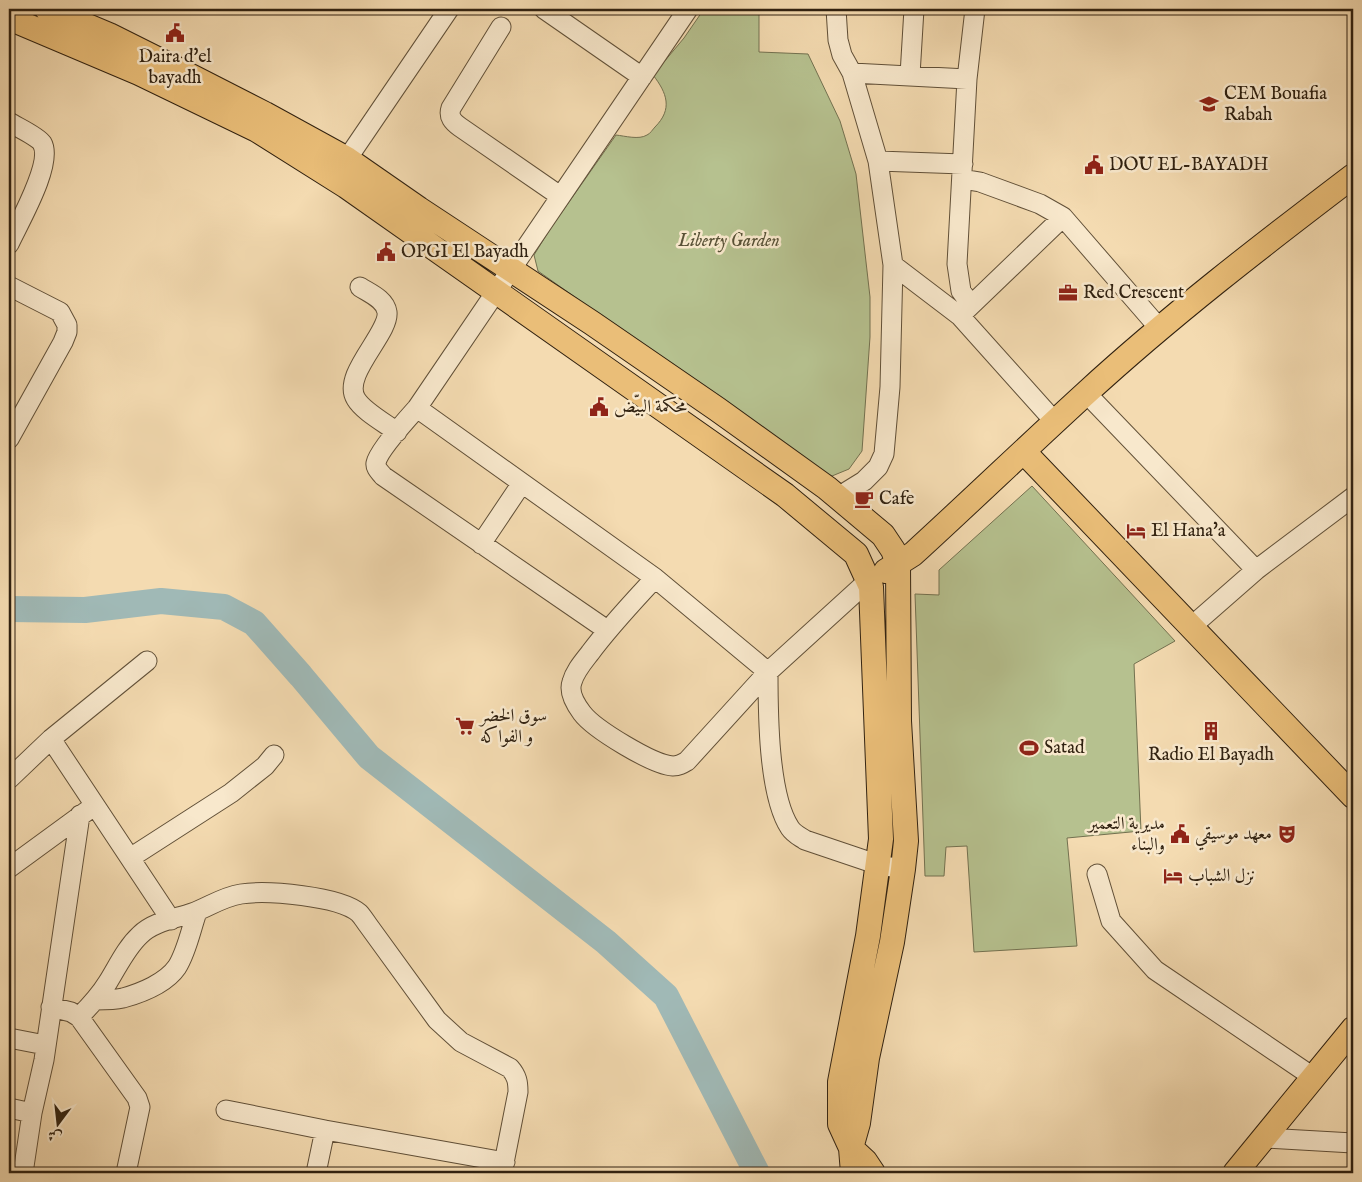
<svg xmlns="http://www.w3.org/2000/svg" width="1362" height="1182" font-family="'IM FELL English',Amiri,serif">
<style>
.green{fill:#b6c18f;stroke:#737150}
.lines{fill:none;stroke-linecap:round;stroke-linejoin:round}
.river{stroke:#a0b9b6;stroke-width:26}
.minor-casing{stroke:#615038;stroke-width:21}
.major-casing{stroke:#302110;stroke-width:26}
.minor{stroke:#f8e8cc;stroke-width:19}
.major{stroke:#eabe78;stroke-width:24}
.labels{text-anchor:middle;dominant-baseline:central;stroke-width:5;stroke-linejoin:round;paint-order:stroke}
.poi-label{font-size:18px;fill:#302110;stroke:#f8e8cc;text-anchor:start}
.park-label{font-size:18px;font-style:italic;fill:#585136;stroke:#f8e8cc}
</style>
<rect width="100%" height="100%" fill="#f4dbb1"/>
<filter id="stains"><feTurbulence type="fractalNoise" baseFrequency=".004" numOctaves="4"/><feColorMatrix values="0 0 0 0 .2 0 0 0 0 .09 0 0 0 0 .02 0 0 0 .5 -.17"/></filter>
<radialGradient id="worn" r=".72"><stop offset=".6" stop-color="#630" stop-opacity="0"/><stop offset="1" stop-color="#630" stop-opacity=".3"/></radialGradient>
<path class="green" d="M 704,9 L 759,9 L 759,52 L 808,54 L 840,121 L 856,174 L 870,297 L 870,337 L 862,451 L 849,469 L 832,476 L 808,466 L 647,348 L 538,271 L 534,255 L 550,229 L 616,135 C 625,136 639,140 647,135 C 650,134 653,129 655,127 C 673,109 667,93 653,75 L 684,38 Z
M 1032,486 L 1175,641 L 1134,664 L 1141,831 L 1067,838 L 1077,946 L 974,952 L 967,846 L 946,847 L 944,876 L 925,876 L 915,594 L 939,595 L 939,570 Z"/>
<g class="lines">
<path class="river" d="M 9,609 L 85,610 L 161,601 L 224,607 L 254,623 L 301,676 L 369,757 L 606,942 L 666,996 L 757,1173"/>
<g class="minor-casing">
<path id="minor" d="M 544,9 L 642,77
M 836,9 L 838,40 L 842,55 L 852,73 L 878,161 L 893,265 L 890,387 L 884,454 L 878,467 L 864,481 L 838,497
M 501,27 L 451,108 C 448,117 453,122 460,127 L 560,196
M 852,73 L 967,79
M 910,75 L 914,9
M 9,122 C 17,127 37,136 42,143 C 54,163 18,224 9,244
M 347,159 L 449,9
M 878,161 L 963,164
M 962,179 L 980,182 L 1040,204 L 1063,217 L 1160,329
M 893,265 L 960,316 L 1055,422
M 9,286 L 60,312 L 67,325 L 67,332 L 63,342 L 9,439
M 360,287 C 369,293 385,299 387,312 C 390,333 341,375 356,399 C 363,411 385,423 397,432
M 971,305 L 961,291 L 957,264 L 967,79 L 975,9
M 963,313 L 1063,217
M 1086,393 L 1256,570
M 417,408 L 655,578 L 768,672 C 768,711 768,795 790,828 C 794,834 799,836 805,840 L 879,865 L 903,869
M 481,544 L 522,483
M 655,578 C 632,603 610,626 590,653 C 583,662 575,671 572,682 C 568,693 576,705 582,713 C 594,729 653,765 673,766 C 679,766 682,764 687,761 L 768,672 L 869,580
M 1192,626 L 1256,570 L 1353,497
M 607,630 L 383,476 C 380,472 375,468 376,463 C 378,451 408,418 417,408 L 688,9
M 51,739 L 171,920
M 9,779 L 51,739 L 147,661
M 130,858 L 231,793 L 265,766 L 274,755
M 9,868 L 87,811
M 1097,874 L 1111,921 L 1155,970 L 1313,1077
M 96,1000 C 104,1000 114,1000 123,998 C 141,993 166,983 177,967 C 187,951 191,929 197,912
M 51,1007 L 71,1012 L 79,1017 L 137,1098 L 140,1107 L 126,1173
M 79,1017 C 90,1006 100,995 108,982 C 118,966 126,948 140,935 C 153,922 174,919 192,913 C 209,907 222,897 241,894 C 267,890 339,896 359,913 C 362,916 365,921 368,925 L 437,1020 L 461,1042 L 510,1068 C 517,1076 518,1082 518,1092 L 502,1173
M 9,1038 L 45,1045
M 9,1108 L 32,1113
M 226,1110 L 325,1130 L 505,1162
M 1264,1138 L 1353,1143
M 23,1173 L 32,1113 L 44,1060 L 80,815
M 316,1173 L 325,1130"/>
</g>
<g class="major-casing">
<path id="major" d="M 47,9 L 109,35 L 167,64 L 265,114 L 347,159 L 419,209 L 592,323 L 717,409 L 827,488 L 883,535 L 893,550 L 898,564 L 899,721 L 906,841 L 903,869 L 892,942 L 867,1058 L 858,1123 L 851,1148 L 853,1173
M 9,18 L 139,73 L 257,130 L 346,186 L 785,495 L 856,554 L 871,587 L 881,839 L 868,936 L 840,1082 L 840,1124 L 851,1148 L 865,1161 L 873,1173
M 1024,452 L 1353,796
M 886,571 L 913,554 C 971,501 1027,447 1085,394 C 1170,316 1261,246 1353,176
M 1235,1173 L 1353,1029"/>
</g>
<use href="#minor" class="minor"/>
<use href="#major" class="major"/>
</g>
<defs>
<g id="civic-bare" transform="scale(1.5)"><path d="M-.6-6.5H3V-4.5H.6V-3L4-1V1h2V6H-6V1h2V-1L-.6-3ZM-1.2 2.5V6h2.4V2.5Z" fill="#8f2418" stroke="#f8e8cc" stroke-width="2.5" paint-order="stroke"/></g>
<g id="school-bare" transform="scale(1.5)"><path d="M0-5L7-2L0 1L-7-2ZM-4 1L0 2.5L4 1V4Q0 6-4 4Z" fill="#8f2418" stroke="#f8e8cc" stroke-width="2.5" paint-order="stroke"/></g>
<g id="office-bare" transform="scale(1.5)"><path d="M-6-3h4V-5.5h4V-3h4V5H-6ZM-1-4.5V-3h2v-1.5ZM-6 0V1H6V0Z" fill="#8f2418" stroke="#f8e8cc" stroke-width="2.5" paint-order="stroke"/></g>
<g id="cafe-bare" transform="scale(1.5)"><path d="M-5.5-4.5H6V0H3Q3 3.5 0 3.5H-2.5Q-5.5 3.5-5.5 0ZM3-3.2v2h1.7v-2ZM-6 4.5H4V6H-6Z" fill="#8f2418" stroke="#f8e8cc" stroke-width="2.5" paint-order="stroke"/></g>
<g id="hotel-bare" transform="scale(1.5)"><path d="M-6-4.5h1.5V1H6V5H4.5V3h-9V5H-6ZM-4 0a1.8 1.8 0 1 1 3.6 0ZM.5 0V-2.5h3Q6-2.5 6 0Z" fill="#8f2418" stroke="#f8e8cc" stroke-width="2.5" paint-order="stroke"/></g>
<g id="supermarket-bare" transform="scale(1.5)"><path d="M-6-5.5h2.5l.6 2H6L4.5 2H-2.5L-4.4-4H-6ZM-1.5 3.2a1.3 1.3 0 1 0 .1 0ZM3 3.2a1.3 1.3 0 1 0 .1 0Z" fill="#8f2418" stroke="#f8e8cc" stroke-width="2.5" paint-order="stroke"/></g>
<g id="building-bare" transform="scale(1.5)"><path d="M-4-6H4V6H1V3H-1V6H-4ZM-2.5-4.3h1.7v1.8h-1.7ZM.8-4.3h1.7v1.8H.8ZM-2.5-1h1.7V.8h-1.7ZM.8-1h1.7V.8H.8Z" fill="#8f2418" stroke="#f8e8cc" stroke-width="2.5" paint-order="stroke"/></g>
<g id="stadium-bare" transform="scale(1.5)"><path d="M0-5a6.5 5 0 1 0 0 10a6.5 5 0 1 0 0-10ZM-3.5-1.8h7v3.6h-7Z" fill="#8f2418" stroke="#f8e8cc" stroke-width="2.5" paint-order="stroke"/></g>
<g id="theatre-bare" transform="scale(1.5)"><path d="M-5-5.5Q0-4 5-5.5V0Q5 5 0 6Q-5 5-5 0ZM-3.3-2.5H-1v1.5H-3.3ZM1-2.5H3.3v1.5H1ZM-2.8 1Q0 5.5 2.8 1Z" fill="#8f2418" stroke="#f8e8cc" stroke-width="2.5" paint-order="stroke"/></g>
</defs>
<g fill-rule="evenodd">
<use href="#civic-bare" x="175" y="33"/>
<use href="#school-bare" x="1209" y="104"/>
<use href="#civic-bare" x="1094" y="165"/>
<use href="#civic-bare" x="386" y="252"/>
<use href="#office-bare" x="1068" y="293"/>
<use href="#civic-bare" x="599" y="407"/>
<use href="#cafe-bare" x="864" y="499"/>
<use href="#hotel-bare" x="1136" y="531"/>
<use href="#supermarket-bare" x="465" y="726"/>
<use href="#building-bare" x="1211" y="731"/>
<use href="#stadium-bare" x="1029" y="748"/>
<use href="#civic-bare" x="1180" y="834"/>
<use href="#theatre-bare" x="1287" y="834"/>
<use href="#hotel-bare" x="1173" y="876"/>
</g>
<g class="labels">
<g class="poi-label">
<text x="175" y="57" text-anchor="middle">Daira d'el<tspan x="175" dy="21">bayadh</tspan></text>
<text x="1224" y="94">CEM Bouafia<tspan x="1224" dy="21">Rabah</tspan></text>
<text x="1109" y="165">DOU EL-BAYADH</text>
<text x="401" y="252">OPGI El Bayadh</text>
<text x="1083" y="293">Red Crescent</text>
<text x="614" y="407">محكمة البيّض</text>
<text x="879" y="499">Cafe</text>
<text x="1151" y="531">El Hana'a</text>
<text x="480" y="716">سوق الخضر<tspan x="480" dy="21">و الفواكه</tspan></text>
<text x="1044" y="748">Satad</text>
<text x="1211" y="755" text-anchor="middle">Radio El Bayadh</text>
<text x="1165" y="824" text-anchor="end">مديرية التعمير<tspan x="1165" dy="21">والبناء</tspan></text>
<text x="1272" y="834" text-anchor="end">معهد موسيقي</text>
<text x="1188" y="876">نزل الشباب</text>
</g>
<g class="park-label">
<text x="729" y="241">Liberty Garden</text>
</g>
</g>
<rect width="1362" height="1182" fill="none" stroke="#f4dbb1" stroke-width="30"/>
<rect x="10" y="10" width="1342" height="1162" fill="none" stroke="#302110" stroke-width="2.5"/>
<rect x="15" y="15" width="1332" height="1152" fill="none" stroke="#302110"/>
<g transform="translate(58 1124) rotate(195)" stroke="#f8e8cc" stroke-width="4" paint-order="stroke">
<path d="M0-4L9 19L0 12L-9 19Z" fill="#302110"/>
<text y="-8" font-size="14" font-weight="bold" text-anchor="middle" fill="#302110">ش</text>
</g>
<rect width="100%" height="100%" filter="url(#stains)"/>
<rect width="100%" height="100%" fill="url(#worn)"/>
</svg>
